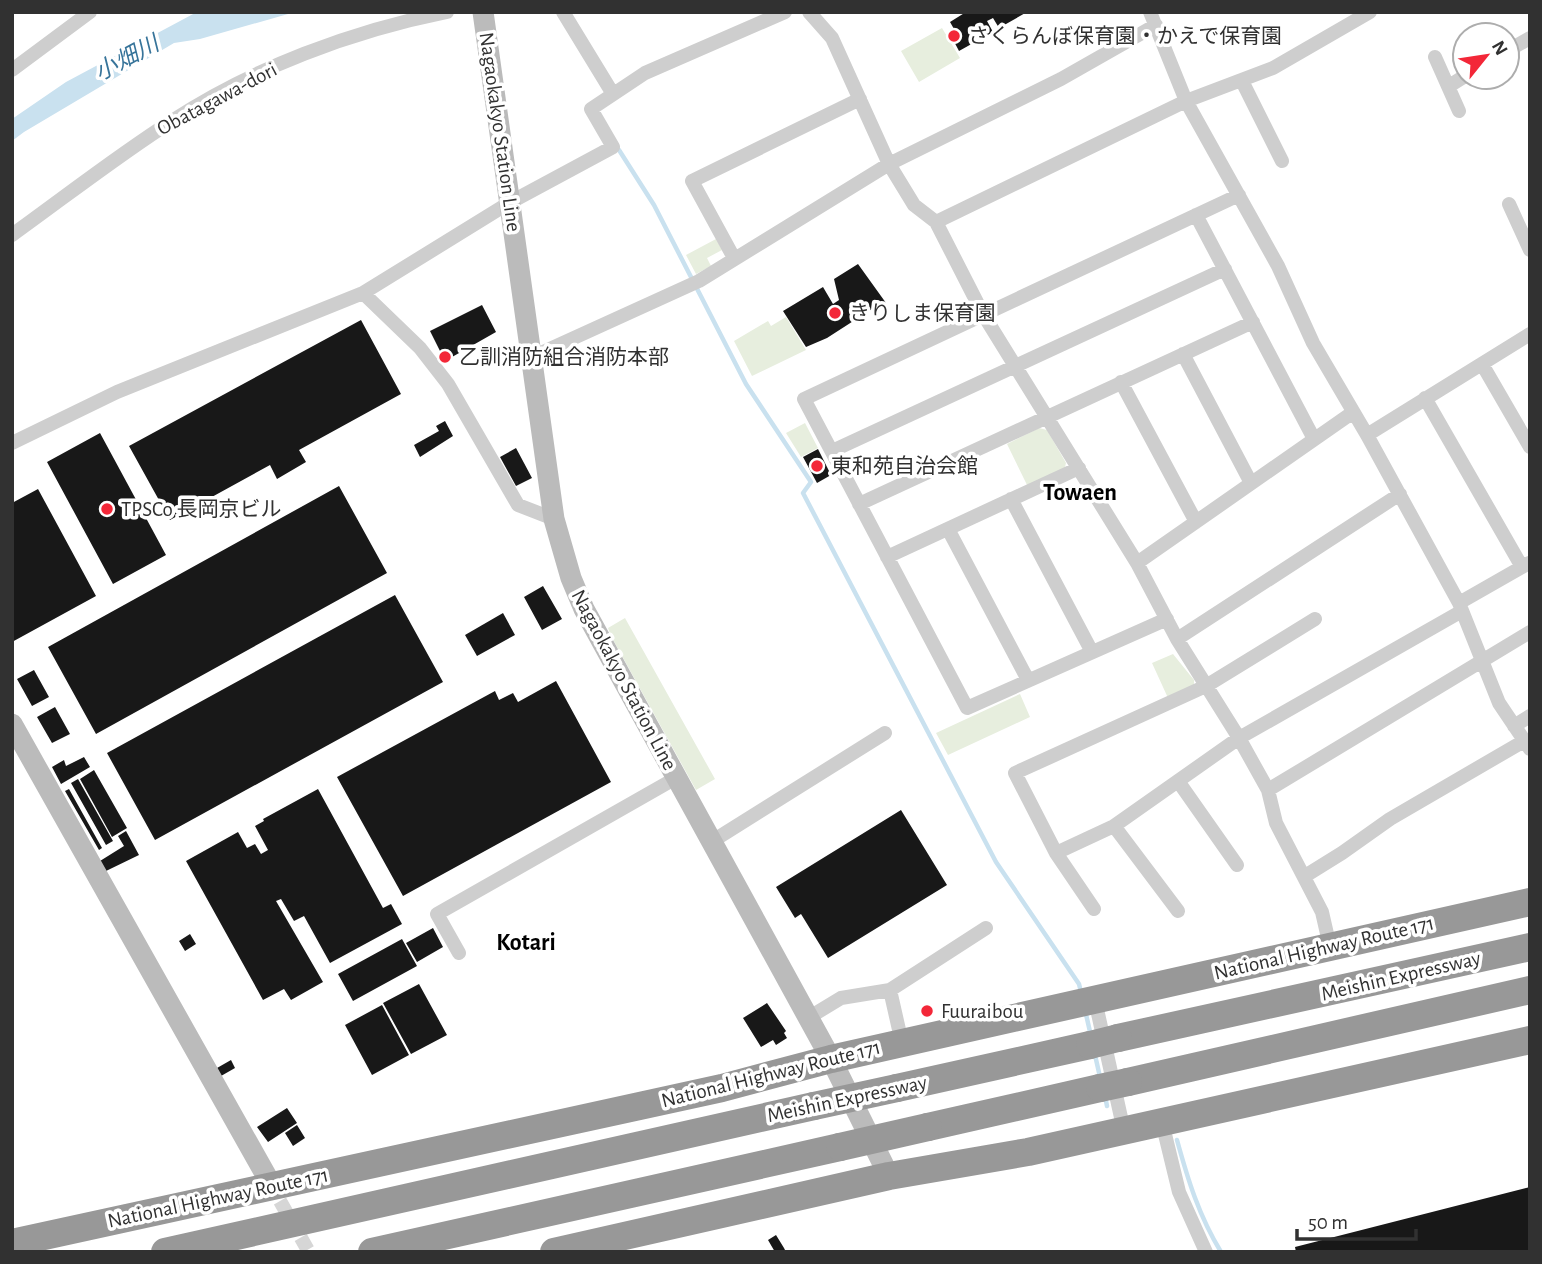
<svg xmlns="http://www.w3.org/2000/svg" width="1542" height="1264" font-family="'Alegreya Sans','Noto Sans JP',sans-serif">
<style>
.green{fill:#e7eede}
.water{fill:#c9e1ef}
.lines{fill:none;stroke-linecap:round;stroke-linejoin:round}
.stream{stroke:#c9e1ef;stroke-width:4.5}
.building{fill:#181818}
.street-tunnel{stroke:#d6d6d6;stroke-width:14;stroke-dasharray:14 7;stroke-linecap:butt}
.street{stroke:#cecece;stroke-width:14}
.secondary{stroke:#bbb;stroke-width:21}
.highway{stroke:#989898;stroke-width:28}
.highway-bridge{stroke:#989898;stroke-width:28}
.poi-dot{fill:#f32738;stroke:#fff;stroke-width:2.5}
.labels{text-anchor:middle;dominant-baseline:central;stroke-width:7;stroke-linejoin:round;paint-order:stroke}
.poi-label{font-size:21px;fill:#313131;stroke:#fff;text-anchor:start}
.street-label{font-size:21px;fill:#313131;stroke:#fff}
.water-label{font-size:23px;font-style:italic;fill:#37749a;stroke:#fff}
.quarter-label{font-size:24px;font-weight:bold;fill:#000;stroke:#fff}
</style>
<rect width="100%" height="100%" fill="#fff"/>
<path class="green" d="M 942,28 L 960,58 L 919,82 L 901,51 Z
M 716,239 L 722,250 L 707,258 L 711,266 L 696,274 L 686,255 Z
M 786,317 L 806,350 L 752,376 L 734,341 L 768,321 L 771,326 Z
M 805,423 L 818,448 L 801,457 L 786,433 Z
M 1039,428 L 1047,430 L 1066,463 L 1064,471 L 1028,487 L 1007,444 Z
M 625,618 L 715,779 L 696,790 L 611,636 L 608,628 Z
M 1173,654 L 1194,680 L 1194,686 L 1168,698 L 1152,663 Z
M 1020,694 L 1030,717 L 948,755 L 936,733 Z"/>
<path class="water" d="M 295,12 L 200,39 L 174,43 L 24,132 L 12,141 L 12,119 L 66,82 L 195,13 Z"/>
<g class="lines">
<path class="stream" d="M 619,150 L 654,205 L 746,384 L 811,482 L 803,493 L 996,862 L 1079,984 L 1081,992
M 1085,1010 L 1091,1036
M 1095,1055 L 1100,1077
M 1105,1096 L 1107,1106
M 1177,1140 C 1188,1180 1199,1216 1221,1252"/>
</g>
<path class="building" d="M 966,12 L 1027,12 L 999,28 L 993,18 L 987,21 L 993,32 L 959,51 L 949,32 L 954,29 L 950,22 Z
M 858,264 L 886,303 L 873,310 L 872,309 L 827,338 L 806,347 L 783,311 L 823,287 L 833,304 L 839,300 L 834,279 Z
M 482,305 L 496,332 L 445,361 L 430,331 Z
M 361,320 L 401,394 L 299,450 L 306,462 L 277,479 L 270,465 L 170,520 L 129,446 Z
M 445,421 L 453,436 L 420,457 L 414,445 L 439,431 L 436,426 Z
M 100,433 L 166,555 L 113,584 L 47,462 Z
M 516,448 L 532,478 L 516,486 L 500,457 Z
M 818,449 L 831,475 L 817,483 L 803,457 Z
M 339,486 L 387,573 L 96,734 L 48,647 Z
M 38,489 L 96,596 L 12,642 L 12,503 Z
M 543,586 L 562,619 L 542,630 L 524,597 Z
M 395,595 L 443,682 L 155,840 L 107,753 Z
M 503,613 L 515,635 L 477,656 L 465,635 Z
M 34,670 L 49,697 L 32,706 L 17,679 Z
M 556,681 L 611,782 L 403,896 L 337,777 L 495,691 L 499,700 L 513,693 L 518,702 Z
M 55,707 L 70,734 L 52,743 L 37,717 Z
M 84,757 L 90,767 L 61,784 L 52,767 L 64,760 L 66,766 Z
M 94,770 L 127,828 L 112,837 L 80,779 Z
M 78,779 L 113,841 L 106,845 L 71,783 Z
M 69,789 L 102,848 L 99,850 L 65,791 Z
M 318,789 L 383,908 L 391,904 L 402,924 L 330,963 L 304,916 L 294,921 L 281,899 L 276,901 L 323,982 L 291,1000 L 284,989 L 263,1000 L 186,861 L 238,832 L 247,848 L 255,844 L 261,854 L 268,850 L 255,826 L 264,821 L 263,819 Z
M 901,810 L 947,885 L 828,958 L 801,914 L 795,918 L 776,887 Z
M 126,831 L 139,855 L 106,871 L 100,861 L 124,846 L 118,836 Z
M 433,928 L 443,947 L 417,962 L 406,943 Z
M 190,934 L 196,944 L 185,951 L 179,941 Z
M 402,939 L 417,966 L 353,1001 L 338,974 Z
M 419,984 L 447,1035 L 411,1054 L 383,1003 Z
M 767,1003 L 786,1031 L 784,1033 L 787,1038 L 776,1045 L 773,1040 L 761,1047 L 743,1018 Z
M 382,1005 L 409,1055 L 372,1075 L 345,1025 Z
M 231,1060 L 235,1068 L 221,1076 L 217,1068 Z
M 287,1108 L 297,1123 L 268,1142 L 257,1127 Z
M 297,1125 L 305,1138 L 293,1146 L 285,1133 Z
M 1530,1187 L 1530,1252 L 1296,1252 L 1295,1247 Z
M 776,1235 L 784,1248 L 786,1252 L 775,1252 L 768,1240 Z"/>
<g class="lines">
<path class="street-tunnel" d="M 280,1201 L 309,1252"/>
<path class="street" d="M 563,12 L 613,94
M 809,12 L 832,38 L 889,164 L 914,205 L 936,222 L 983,314 L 1137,563 L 1177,639 L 1239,738 L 1268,790 L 1276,823 L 1322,912 L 1330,947
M 1150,12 L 1186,101 L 1278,266 L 1313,343 L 1367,435 L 1459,603 L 1499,703 L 1530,749
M 1507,51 L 1530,38
M 1435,57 L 1459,111
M 12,70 L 90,12
M 1242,81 L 1282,161
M 1449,86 L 1465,76
M 1509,204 L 1530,250
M 1196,215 L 1314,439
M 936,222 L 1186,101 L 1273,68 L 1370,12
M 12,235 C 65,197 117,156 172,121 C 253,68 352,31 447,12
M 734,258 L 692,181 L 860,99
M 363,293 L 420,348 L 448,384 L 518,505 L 554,519
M 1183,354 L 1251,483
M 532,357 L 699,281 L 889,164 L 1061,79 L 1156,25
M 1482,364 L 1530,447
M 1121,382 L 1196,522
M 1425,398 L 1522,567
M 1367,435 L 1530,334
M 12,443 L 117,392 L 363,293 L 509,203 L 613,147 L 591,109 L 645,73 L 785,12
M 832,451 L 1225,269
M 1011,499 L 1092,652
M 859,504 L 1253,322
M 948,529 L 1028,680
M 887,557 L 1079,468
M 1137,563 L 1352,413
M 1459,603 L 1529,563
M 1167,619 L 967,708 L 804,399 L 1239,195
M 1177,639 L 1400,494
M 1514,726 L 1530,716
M 1178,781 L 1237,865
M 1268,790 L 1530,632
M 1114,826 L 1178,911
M 711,842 L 885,733
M 1056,853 L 1114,826 L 1239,738 L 1462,611
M 1305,876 L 1342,853 L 1390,819 L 1524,741
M 1094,909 L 1056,853 L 1015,773 L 1206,686 L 1315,619
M 459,953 L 437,914 L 676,778
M 1095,1000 L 1124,1131
M 808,1018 L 841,998 L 890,990
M 902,1043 L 890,990 L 986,928
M 1162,1122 L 1179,1192 L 1206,1252"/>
<path class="secondary" d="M 483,12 L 554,519 L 571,578 L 584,609 L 831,1059 L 889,1176
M 12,724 L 272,1186"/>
<path class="highway" d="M 1118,1038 L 1530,947
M 1128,1082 L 1530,990
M 897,1088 L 1090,1045
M 928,1127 L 1100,1088
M 12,1243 L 722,1088 L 831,1059 L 1530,902
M 165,1252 L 814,1106
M 372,1252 L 840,1147
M 554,1252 L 889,1176 L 1028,1152 L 1530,1040"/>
<path class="highway-bridge" d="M 1090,1045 L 1118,1038
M 1100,1088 L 1128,1082
M 814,1106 L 897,1088
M 840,1147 L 928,1127"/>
</g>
<g class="poi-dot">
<circle cx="954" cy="36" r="7"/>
<circle cx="835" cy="313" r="7"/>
<circle cx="445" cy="357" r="7"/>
<circle cx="817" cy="466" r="7"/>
<circle cx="107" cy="509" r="7"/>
<circle cx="927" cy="1011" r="7"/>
</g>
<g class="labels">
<g class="poi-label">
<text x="968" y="36">さくらんぼ保育園・かえで保育園</text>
<text x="849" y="313">きりしま保育園</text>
<text x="459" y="357">乙訓消防組合消防本部</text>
<text x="831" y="466">東和苑自治会館</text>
<text x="121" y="509">TPSCo 長岡京ビル</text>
<text x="941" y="1011">Fuuraibou</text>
</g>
<g class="street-label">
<text transform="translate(217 99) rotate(-28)">Obatagawa-dori</text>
<text transform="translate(500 132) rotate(82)">Nagaokakyo Station Line</text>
<text transform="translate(624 680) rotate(62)">Nagaokakyo Station Line</text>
<text transform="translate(1324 948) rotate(-13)">National Highway Route 171</text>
<text transform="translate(1401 976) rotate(-13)">Meishin Expressway</text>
<text transform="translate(771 1074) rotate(-14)">National Highway Route 171</text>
<text transform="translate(847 1099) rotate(-12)">Meishin Expressway</text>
<text transform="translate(218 1198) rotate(-12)">National Highway Route 171</text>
</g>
<g class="water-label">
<text transform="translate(127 59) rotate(-28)">小畑川</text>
</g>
<g class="quarter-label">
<text x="1080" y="493">Towaen</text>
<text x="526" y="943">Kotari</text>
</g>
</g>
<rect width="1542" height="1264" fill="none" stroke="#313131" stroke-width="28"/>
<g transform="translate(1486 56) rotate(60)"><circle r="33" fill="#ffffff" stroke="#adadad" stroke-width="2"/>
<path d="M0-5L12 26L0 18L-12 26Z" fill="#f32738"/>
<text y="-10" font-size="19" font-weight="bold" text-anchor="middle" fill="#313131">N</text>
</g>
<path d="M1297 1229v10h119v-10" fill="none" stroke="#313131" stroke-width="3.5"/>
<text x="1308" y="1229" font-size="21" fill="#313131" stroke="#ffffff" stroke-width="5" paint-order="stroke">50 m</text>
</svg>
